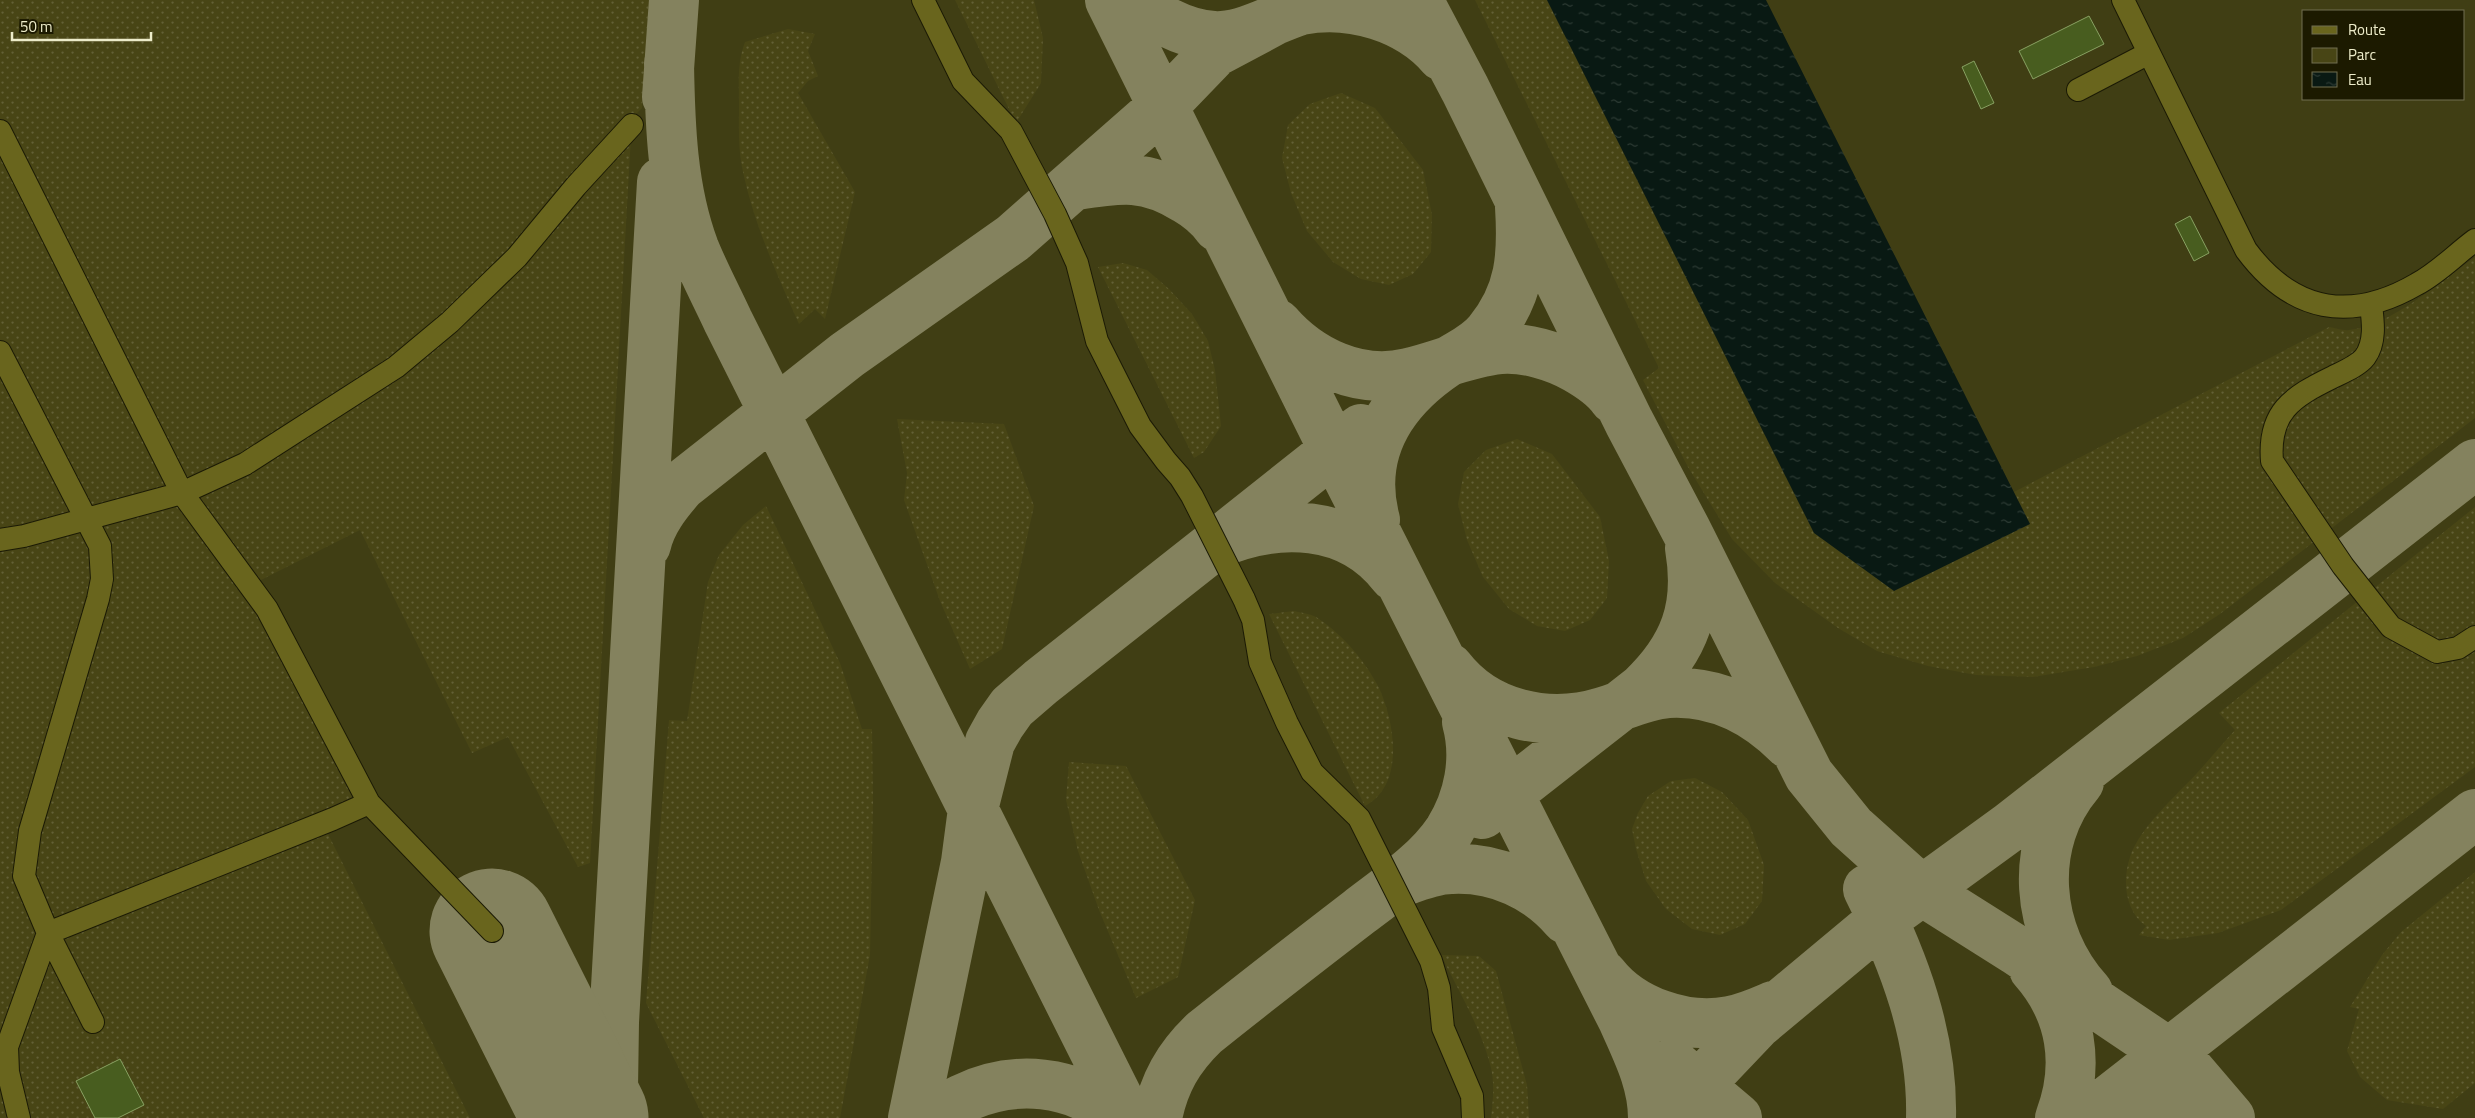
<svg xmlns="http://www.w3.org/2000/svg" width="2475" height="1118" font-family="'Titillium Web',sans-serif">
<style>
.built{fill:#403e14;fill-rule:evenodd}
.green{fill:url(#green-dots)}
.water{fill:url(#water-ripples)}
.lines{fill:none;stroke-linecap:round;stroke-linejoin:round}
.taxiway{stroke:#84825e;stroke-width:50}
.runway{stroke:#84825e;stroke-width:125}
.building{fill:#485d1f;stroke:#88a162}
.minor-casing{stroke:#1b1a05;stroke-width:24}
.minor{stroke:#69651d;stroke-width:22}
</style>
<defs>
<pattern id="green-dots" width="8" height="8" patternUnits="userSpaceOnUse" patternTransform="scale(1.25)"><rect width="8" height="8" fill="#484515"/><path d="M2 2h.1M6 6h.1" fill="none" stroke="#636036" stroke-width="1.8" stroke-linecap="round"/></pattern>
<pattern id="water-ripples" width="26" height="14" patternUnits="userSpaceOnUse" patternTransform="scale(1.25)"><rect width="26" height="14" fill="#091913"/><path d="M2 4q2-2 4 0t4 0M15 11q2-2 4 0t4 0" fill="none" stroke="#2d3b34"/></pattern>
</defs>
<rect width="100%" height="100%" fill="#34320d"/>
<path class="built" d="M 0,0 L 2475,0 L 2475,1118 L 0,1118 ZM 2304,11 L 2464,11 L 2464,99 L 2304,99 Z"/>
<path class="green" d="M 0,0 L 649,0 L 642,108 L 632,118 L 590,863 L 578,867 L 508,737 L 472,753 L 360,530 L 249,586 L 361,810 L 326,830 L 470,1118 L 0,1118 Z
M 955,0 L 1034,0 L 1043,38 L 1041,83 L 1016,123 Z
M 1475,0 L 1547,0 L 1814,533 L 2030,524 L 2014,492 L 2329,327 C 2335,328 2343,331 2349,330 C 2390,326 2442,281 2475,257 L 2475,418 L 2220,614 L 2183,638 L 2137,656 L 2094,667 L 2033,677 L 1976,675 L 1928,666 L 1877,651 L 1838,628 L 1775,583 L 1732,539 L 1688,467 L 1643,380 L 1659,368 Z
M 788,29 L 815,34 L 808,51 L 818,76 L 808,81 L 798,93 L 855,192 L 825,319 L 815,309 L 799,324 C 776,272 753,222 742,167 C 738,147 739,125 739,106 C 739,83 737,63 745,42 Z
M 1341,93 L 1375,108 L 1423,170 L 1432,215 L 1431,252 L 1413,274 L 1389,285 L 1361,279 L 1333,262 L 1307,231 L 1291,193 L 1282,158 L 1288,125 L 1310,104 Z
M 1123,263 L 1147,270 L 1169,289 L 1192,314 L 1208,341 L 1215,370 L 1221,426 L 1204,452 L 1194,458 L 1098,267 Z
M 897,419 L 1004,424 L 1034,506 L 1002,649 L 970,669 L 940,601 L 904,500 L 907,473 Z
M 1517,439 L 1552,454 L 1600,517 L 1609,561 L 1607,598 L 1590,620 L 1565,631 L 1537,626 L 1509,609 L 1483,577 L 1467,540 L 1458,504 L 1464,472 L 1486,450 Z
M 766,506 L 840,663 L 862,729 L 872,729 L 873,802 L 870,955 L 840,1118 L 704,1118 L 646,1003 L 669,720 L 687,721 L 708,582 L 719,555 L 743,525 Z
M 2475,507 L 2475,767 L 2281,910 L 2218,933 L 2169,940 L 2139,935 L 2146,926 C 2125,911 2122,881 2130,857 C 2140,827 2176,796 2197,773 C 2210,759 2222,744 2235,730 L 2219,713 Z
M 1294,611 C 1302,613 1313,614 1319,619 C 1343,635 1366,662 1379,688 C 1395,723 1405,785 1365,806 L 1269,614 Z
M 1069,762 L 1126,766 L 1195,900 L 1178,977 L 1136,998 L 1099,910 L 1078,851 L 1066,800 Z
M 1695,778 L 1722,792 L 1748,820 L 1764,865 L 1762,901 L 1745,924 L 1720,935 L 1692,929 L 1666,909 L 1646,881 L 1636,849 L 1632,829 L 1638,813 L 1648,796 L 1671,781 Z
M 2475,872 L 2475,1083 L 2443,1109 L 2387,1100 L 2360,1077 L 2347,1051 L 2359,1009 L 2350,1007 L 2382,955 L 2401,932 Z
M 1441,955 L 1479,956 L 1496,971 L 1527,1085 L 1529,1118 L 1491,1118 C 1493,1101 1495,1081 1490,1064 C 1480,1026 1458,990 1441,955 Z"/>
<path class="water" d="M 1547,0 L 1766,0 L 2030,524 L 1894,591 L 1814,533 Z"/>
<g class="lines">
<path class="taxiway" d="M 1110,0 L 1334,450 L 1623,1020 C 1637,1052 1653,1082 1653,1118
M 1131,0 C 1156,18 1190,38 1222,36 C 1249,34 1275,18 1301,10 C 1351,0 1409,18 1442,56
M 1418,0 L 1465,89 L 1629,422 L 1686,530 L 1809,775 L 1851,827 L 1921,890 L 2016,950 L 2169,1053 L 2189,1070 L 2230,1118
M 669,63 C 670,125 672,189 694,248 C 704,273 717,297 728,321 L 1128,1118
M 667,97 L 674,0
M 1076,185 C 1121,178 1146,174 1186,199 C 1198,206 1210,216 1218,227
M 1277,324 C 1309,361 1359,385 1408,373 C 1439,366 1468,352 1500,349 C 1525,347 1555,356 1576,368 C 1590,376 1605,386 1614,399
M 1375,520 C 1357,452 1391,400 1446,363 C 1461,353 1477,347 1489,332 C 1521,293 1523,255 1520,207
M 1230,533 L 1361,429
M 646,545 C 651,522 666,503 682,485 L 847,355 L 1013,238 L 1162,107 L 1215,52 L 1273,21
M 1449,668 C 1485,715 1548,729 1603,712 C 1625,705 1645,695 1668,693 C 1717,690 1756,711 1789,744
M 2079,782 C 2027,843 2035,934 2088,992
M 1482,814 L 1642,689 C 1685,648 1700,607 1690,548
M 1396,884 C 1413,878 1433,869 1452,869 C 1496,867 1538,886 1566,919
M 1868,889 C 1904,961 1933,1037 1931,1118
M 2034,969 C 2072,1012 2080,1065 2060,1118
M 1603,975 C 1631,1011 1686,1030 1730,1021 C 1746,1018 1759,1012 1773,1006
M 1672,1063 L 1737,1118
M 616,1118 L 613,1088 L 614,1022 L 662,182
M 913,1118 L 966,862 L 973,809 L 990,742 L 1000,724 L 1012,707 L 1041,682 L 1216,544 C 1277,518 1350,518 1394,576
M 933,1118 C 940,1110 952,1104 962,1099 C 1013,1074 1075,1079 1117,1118
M 1157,1118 C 1164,1083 1178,1058 1204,1033 C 1255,992 1307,952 1359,912 C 1390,888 1427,864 1449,831 C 1469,799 1477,759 1467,722
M 1675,1118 L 1698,1086 L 1757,1024 L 1883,919 L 2011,826 L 2475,464
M 2086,1118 L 2475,814
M 2095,1118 C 2128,1103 2167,1106 2201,1118"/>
<path class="runway" d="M 492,931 L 586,1118"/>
</g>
<path class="building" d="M 2089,16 L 2104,44 L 2033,79 L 2019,51 Z
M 1974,61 L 1994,103 L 1981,109 L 1962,67 Z
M 2190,216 L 2209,253 L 2194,261 L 2175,224 Z
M 120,1059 L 144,1105 L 118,1118 L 95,1118 L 76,1081 Z"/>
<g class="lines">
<g class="minor-casing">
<path id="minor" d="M 923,0 L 963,81 L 1011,131 L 1055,214 L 1077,263 L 1097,341 L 1140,426 L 1166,461 L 1180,477 L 1192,496 L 1244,599 L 1253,620 L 1260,662 L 1287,723 L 1312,772 L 1359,818 L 1431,961 L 1439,988 L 1443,1028 L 1472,1096 L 1473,1118
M 2123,0 L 2246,250 C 2292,312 2350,323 2417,284 C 2438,273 2456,254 2475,240
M 2078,90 L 2149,53
M 0,131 L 182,493 L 267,609 L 369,803 L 333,819 L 48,933 L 7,1047 L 8,1072 L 19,1118
M 2371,305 C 2373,321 2376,342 2365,357 C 2358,366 2343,372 2333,377 C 2292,397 2268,412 2272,461 L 2343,566 L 2391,627 L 2437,652 L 2458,648 L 2475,637
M 0,352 L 100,546 L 102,579 L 98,599 L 30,831 L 24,876 L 48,933 L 93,1022
M 0,540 L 24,536 L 182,493 L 245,464 L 396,367 L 450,322 L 517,257 L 576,186 L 632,125
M 369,803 L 492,931"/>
</g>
<use href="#minor" class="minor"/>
</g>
<rect x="2302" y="10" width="162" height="90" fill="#1c1a00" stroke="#706e50"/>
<rect x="2312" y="26" width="25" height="8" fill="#69651d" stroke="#706e50"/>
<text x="2348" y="35" font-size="15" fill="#edecc9">Route</text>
<rect x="2312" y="48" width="25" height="15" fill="#484515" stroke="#706e50"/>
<text x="2348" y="60" font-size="15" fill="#edecc9">Parc</text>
<rect x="2312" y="72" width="25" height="15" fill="url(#water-ripples)" stroke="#706e50"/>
<text x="2348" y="85" font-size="15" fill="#edecc9">Eau</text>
<path d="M12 32v8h139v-8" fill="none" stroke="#edecc9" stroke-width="2.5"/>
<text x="20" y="32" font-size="15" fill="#edecc9" stroke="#1c1a00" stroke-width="4" paint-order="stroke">50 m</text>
</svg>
